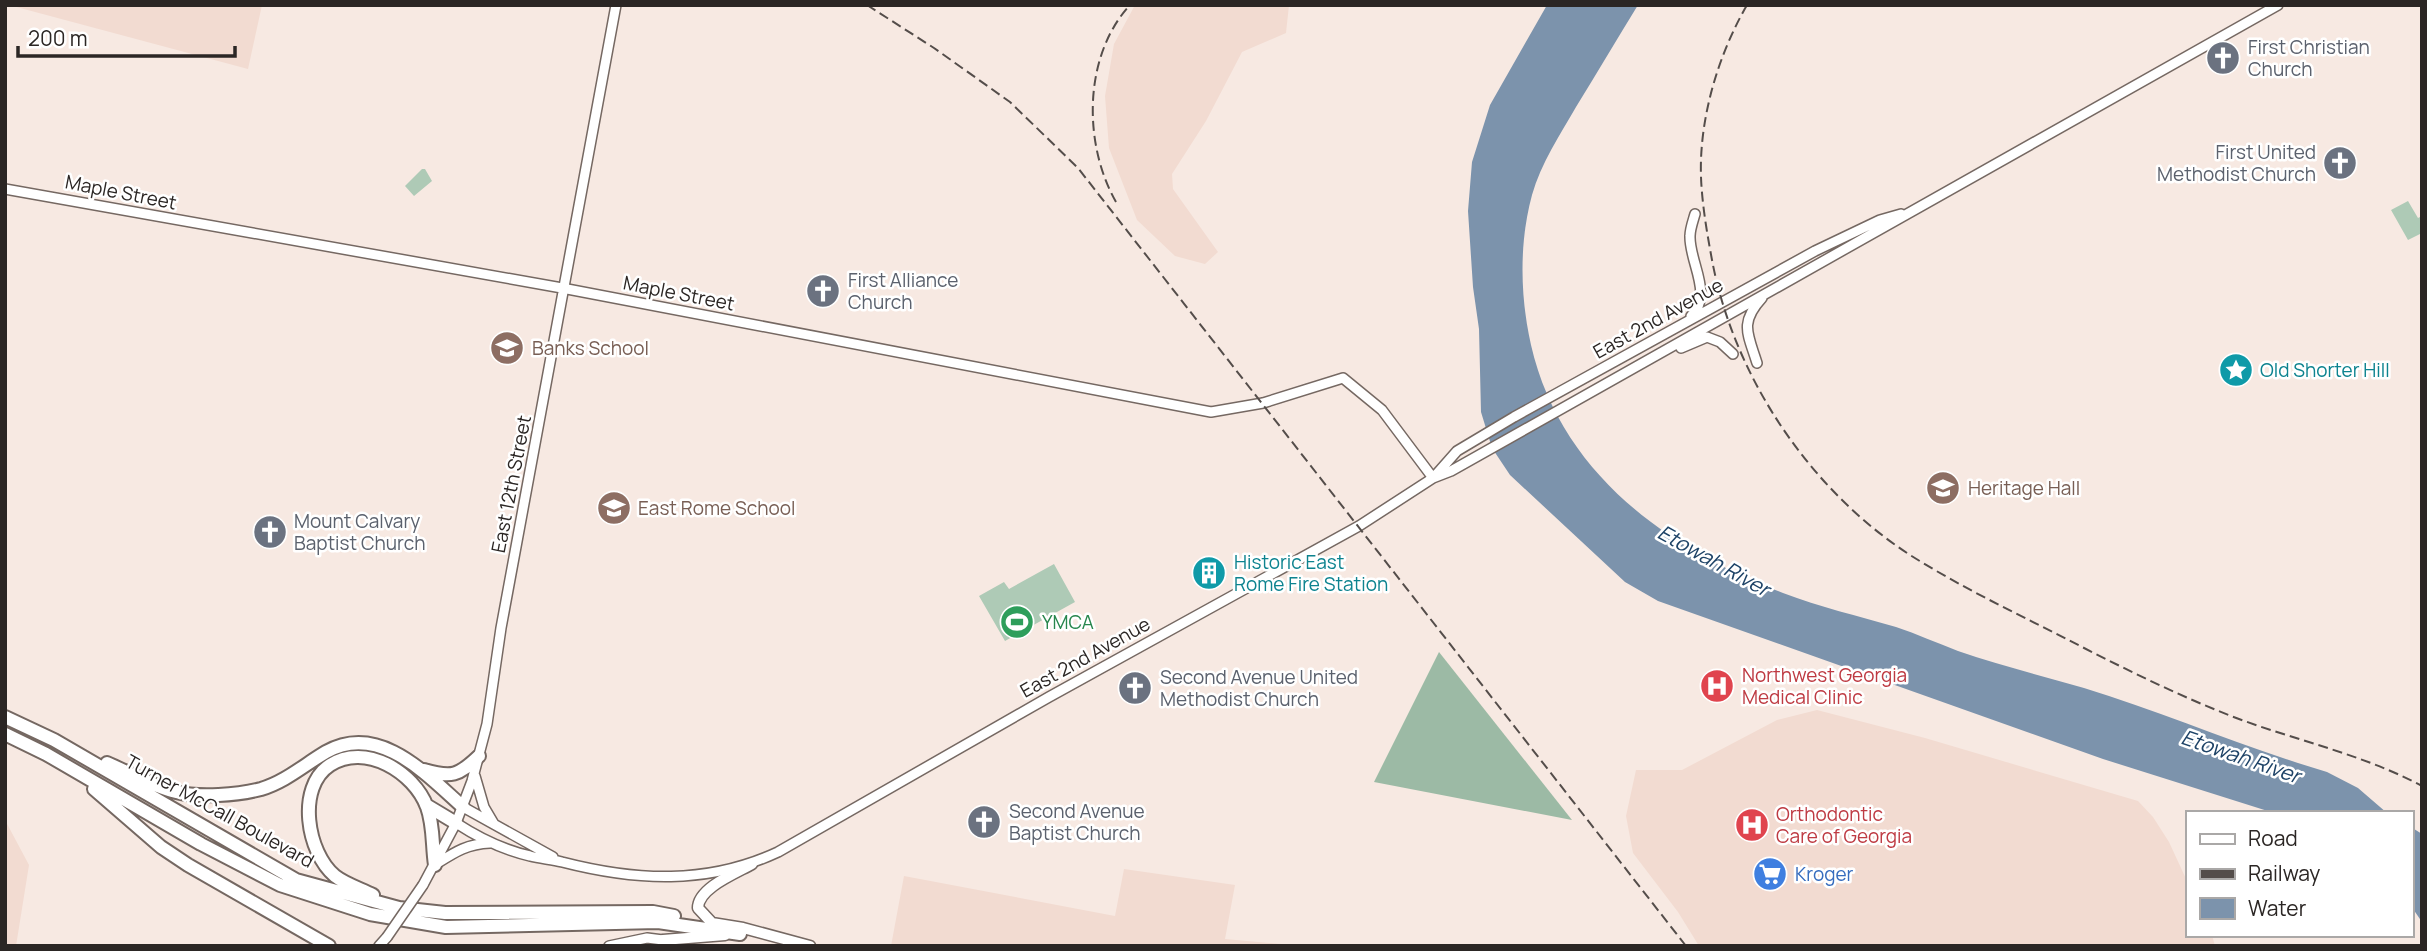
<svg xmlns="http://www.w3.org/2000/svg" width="2427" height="951" font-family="Manrope,sans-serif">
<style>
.built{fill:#f2dbd1}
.green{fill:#aecab6}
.forest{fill:#9cbaa5}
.water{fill:#7c93ac}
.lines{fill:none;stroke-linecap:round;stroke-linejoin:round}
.secondary-casing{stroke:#756862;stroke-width:12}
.primary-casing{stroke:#756862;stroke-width:13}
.highway-casing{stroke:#756862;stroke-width:16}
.secondary{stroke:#fff;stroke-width:9}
.primary{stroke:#fff;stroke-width:10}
.highway{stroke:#fff;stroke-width:12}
.rail{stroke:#544d4a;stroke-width:2;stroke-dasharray:10 5;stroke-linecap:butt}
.secondary-bridge-casing{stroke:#756862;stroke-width:12;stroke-linecap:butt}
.secondary-bridge{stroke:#fff;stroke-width:9}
.labels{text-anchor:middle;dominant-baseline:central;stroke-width:5;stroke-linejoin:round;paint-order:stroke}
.worship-label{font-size:19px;fill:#5b616d;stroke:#fff;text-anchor:start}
.street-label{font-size:19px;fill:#2b2624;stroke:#fff}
.education-label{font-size:19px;fill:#785e54;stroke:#fff;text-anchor:start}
.culture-label{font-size:19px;fill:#0d838f;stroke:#fff;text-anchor:start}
.leisure-label{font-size:19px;fill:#27864d;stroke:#fff;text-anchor:start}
.health-label{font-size:19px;fill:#be3a42;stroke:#fff;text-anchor:start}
.shop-label{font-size:19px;fill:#366cbe;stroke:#fff;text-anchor:start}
.water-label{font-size:21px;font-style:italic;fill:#1e4367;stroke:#fff}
</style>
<rect width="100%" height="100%" fill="#f7e9e2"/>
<path class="built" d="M 9,5 L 262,5 L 248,69 Z
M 1135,5 L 1289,5 L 1286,33 L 1242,52 L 1206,121 L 1172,174 L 1173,189 L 1218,252 L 1205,264 L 1175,256 L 1137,220 L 1109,148 L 1105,96 L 1114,44 Z
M 1817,710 L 1925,738 L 2138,801 L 2153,817 L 2169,842 L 2187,881 L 2187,935 L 2212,935 L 2215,946 L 1699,946 L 1678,912 L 1633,853 L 1626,816 L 1636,770 L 1682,770 L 1777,720 Z
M 5,820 L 29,865 L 16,946 L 5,946 Z
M 1124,869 L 1235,885 L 1225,939 L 1304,946 L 891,946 L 904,876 L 1115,916 Z"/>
<path class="green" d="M 422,169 L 425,169 L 432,181 L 414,196 L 405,186 Z
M 2408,201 L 2418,218 L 2422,216 L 2422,233 L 2408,240 L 2391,210 Z
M 1054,564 L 1075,602 L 1005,641 L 979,596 L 1004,582 L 1009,589 Z"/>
<path class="forest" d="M 1439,652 L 1572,820 L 1374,782 Z"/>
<path class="water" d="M 1547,5 L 1638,5 C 1617,39 1597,73 1576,107 C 1560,135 1541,163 1532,195 C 1519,243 1520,296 1531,345 C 1560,472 1667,549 1783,593 C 1820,607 1858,616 1896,627 C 1917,634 1937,643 1958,651 C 1999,665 2042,676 2084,688 C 2166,713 2245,748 2327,772 L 2358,788 L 2387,813 L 2274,813 L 2103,759 L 1658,601 L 1625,582 L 1510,475 L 1492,448 L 1481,412 L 1479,329 L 1473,287 L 1468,211 L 1472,162 L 1490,105 Z
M 2411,827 L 2422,834 L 2422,922 L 2411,906 Z"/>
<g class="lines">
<g class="secondary-casing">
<path id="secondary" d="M 5,189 L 562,288 L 1211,412 L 1263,403 L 1343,378 L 1382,410 L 1433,478
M 1691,316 C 1714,295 1689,262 1690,236 C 1690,229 1693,221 1695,214
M 1681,348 L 1707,337 L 1720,342 L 1733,354
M 1757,363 C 1748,334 1739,323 1762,298
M 1434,477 L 1457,451 L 1514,417 L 1815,251 L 1880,220 L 1901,214
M 475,776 L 484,807 L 494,824
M 463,807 L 553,857
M 456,823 C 479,838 504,850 530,856 C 541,859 552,859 562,862 C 636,881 707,885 778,852 L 1049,697 L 1359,526 L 1433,478 L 1451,471 L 2278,5
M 436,864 C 455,852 467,844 490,843
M 423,885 L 456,823 L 472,781 L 487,724 L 501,628 L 616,5
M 379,946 L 387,937
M 609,946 L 647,938 L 663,940"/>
</g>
<g class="primary-casing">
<path id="primary" d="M 752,864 C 736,873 698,888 698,908 L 712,923 L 743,928 L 810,946
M 663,940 L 725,935"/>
</g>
<g class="highway-casing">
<path id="highway" d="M 5,717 L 54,740 L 296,880 L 399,908 L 445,913 L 653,912 L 674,916
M 5,734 L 46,754 L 201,844 L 280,885 L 370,914 L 446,927 L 658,922 L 740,934
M 107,763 C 128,772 154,787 176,792 C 199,798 238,795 261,789 C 285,782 304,765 326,752 C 379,722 426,774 463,807
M 424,770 C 452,778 458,776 479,756
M 94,789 L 161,847 L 188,865 L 329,946
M 426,805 L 456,823
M 373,895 C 361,889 345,884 335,876 C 307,853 296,787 330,765 C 365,742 414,772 427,807 C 434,826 432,846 435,865"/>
</g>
<use href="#secondary" class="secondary"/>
<use href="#primary" class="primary"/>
<use href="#highway" class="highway"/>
<path class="rail" d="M 867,5 L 934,48 L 1010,102 L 1078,168 L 1686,946
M 1747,5 C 1718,55 1699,119 1701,177 C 1702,204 1707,233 1712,260 C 1734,377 1810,490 1910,555 C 1956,584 2005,608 2053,632 C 2111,662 2170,692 2231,716 C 2296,741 2360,753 2422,786
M 1116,202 C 1083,144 1083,56 1130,5"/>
<g class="secondary-bridge-casing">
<path id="secondary-bridge" d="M 387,937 L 423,885"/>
</g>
<use href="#secondary-bridge" class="secondary-bridge"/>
</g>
<defs>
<g id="church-disc" transform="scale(1.75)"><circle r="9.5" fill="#6b7280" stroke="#fff"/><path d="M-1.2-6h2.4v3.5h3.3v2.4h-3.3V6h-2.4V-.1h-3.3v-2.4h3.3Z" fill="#fff"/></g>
<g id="school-disc" transform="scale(1.75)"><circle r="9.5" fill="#8d6e63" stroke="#fff"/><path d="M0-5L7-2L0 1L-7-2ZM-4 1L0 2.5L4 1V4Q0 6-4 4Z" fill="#fff"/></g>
<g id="sight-disc" transform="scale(1.75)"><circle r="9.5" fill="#0f9aa8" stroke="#fff"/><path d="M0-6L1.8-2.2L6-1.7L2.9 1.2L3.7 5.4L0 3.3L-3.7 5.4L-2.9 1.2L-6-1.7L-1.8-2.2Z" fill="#fff"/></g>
<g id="university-disc" transform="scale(1.75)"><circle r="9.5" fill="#8d6e63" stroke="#fff"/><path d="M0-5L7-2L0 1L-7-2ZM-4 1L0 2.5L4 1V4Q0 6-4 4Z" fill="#fff"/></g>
<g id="building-disc" transform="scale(1.75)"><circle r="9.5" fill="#0f9aa8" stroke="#fff"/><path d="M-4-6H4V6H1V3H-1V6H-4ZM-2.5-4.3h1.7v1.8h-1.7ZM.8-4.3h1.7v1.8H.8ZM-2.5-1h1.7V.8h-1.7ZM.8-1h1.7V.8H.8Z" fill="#fff"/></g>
<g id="stadium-disc" transform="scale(1.75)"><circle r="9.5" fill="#2e9e5b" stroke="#fff"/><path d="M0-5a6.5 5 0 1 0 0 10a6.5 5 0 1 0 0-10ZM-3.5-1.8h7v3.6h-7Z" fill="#fff"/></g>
<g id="hospital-disc" transform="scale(1.75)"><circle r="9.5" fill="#e0444e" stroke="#fff"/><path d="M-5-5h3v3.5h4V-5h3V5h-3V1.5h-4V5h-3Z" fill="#fff"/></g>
<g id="supermarket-disc" transform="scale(1.75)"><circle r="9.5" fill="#3f7fe0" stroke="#fff"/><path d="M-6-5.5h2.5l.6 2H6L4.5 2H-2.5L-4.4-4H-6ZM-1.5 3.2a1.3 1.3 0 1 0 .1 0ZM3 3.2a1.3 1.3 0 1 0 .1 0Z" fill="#fff"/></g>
</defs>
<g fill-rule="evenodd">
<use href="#church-disc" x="2223" y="58"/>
<use href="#church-disc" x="2340" y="163"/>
<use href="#church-disc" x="823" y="291"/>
<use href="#school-disc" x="507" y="348"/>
<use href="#sight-disc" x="2236" y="370"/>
<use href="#university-disc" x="1943" y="488"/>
<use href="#school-disc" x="614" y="508"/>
<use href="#church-disc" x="270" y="532"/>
<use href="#building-disc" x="1209" y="573"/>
<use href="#stadium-disc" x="1017" y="622"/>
<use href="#hospital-disc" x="1717" y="686"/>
<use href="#church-disc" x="1135" y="688"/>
<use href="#church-disc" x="984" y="822"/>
<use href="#hospital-disc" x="1752" y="825"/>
<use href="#supermarket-disc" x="1770" y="874"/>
</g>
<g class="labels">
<g class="worship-label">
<text x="2248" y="47">First Christian<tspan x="2248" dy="22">Church</tspan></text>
<text x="2316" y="152" text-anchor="end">First United<tspan x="2316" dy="22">Methodist Church</tspan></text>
<text x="848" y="280">First Alliance<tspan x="848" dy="22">Church</tspan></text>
<text x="294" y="521">Mount Calvary<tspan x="294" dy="22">Baptist Church</tspan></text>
<text x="1160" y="677">Second Avenue United<tspan x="1160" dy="22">Methodist Church</tspan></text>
<text x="1009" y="811">Second Avenue<tspan x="1009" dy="22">Baptist Church</tspan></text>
</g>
<g class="street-label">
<text transform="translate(121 192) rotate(11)">Maple Street</text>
<text transform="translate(679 293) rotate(11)">Maple Street</text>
<text transform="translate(1658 318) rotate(-29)">East 2nd Avenue</text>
<text transform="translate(511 484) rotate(-79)">East 12th Street</text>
<text transform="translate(1085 657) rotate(-29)">East 2nd Avenue</text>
<text transform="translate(220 811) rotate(29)">Turner McCall Boulevard</text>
</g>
<g class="education-label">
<text x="532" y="348">Banks School</text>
<text x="1968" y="488">Heritage Hall</text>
<text x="638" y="508">East Rome School</text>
</g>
<g class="culture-label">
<text x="2260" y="370">Old Shorter Hill</text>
<text x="1234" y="562">Historic East<tspan x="1234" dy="22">Rome Fire Station</tspan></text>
</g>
<g class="leisure-label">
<text x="1042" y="622">YMCA</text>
</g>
<g class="health-label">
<text x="1742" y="675">Northwest Georgia<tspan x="1742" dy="22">Medical Clinic</tspan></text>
<text x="1776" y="814">Orthodontic<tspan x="1776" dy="22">Care of Georgia</tspan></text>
</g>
<g class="shop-label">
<text x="1795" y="874">Kroger</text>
</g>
<g class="water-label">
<text transform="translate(1714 560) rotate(29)">Etowah River</text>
<text transform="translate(2241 756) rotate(19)">Etowah River</text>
</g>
</g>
<rect width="2427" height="951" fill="none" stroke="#2b2624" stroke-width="14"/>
<rect x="2186" y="811" width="228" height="126" fill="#ffffff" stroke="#aaa8a7" stroke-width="2"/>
<rect x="2200" y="834" width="35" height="10" fill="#ffffff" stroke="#aaa8a7" stroke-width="2"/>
<text x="2248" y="846" font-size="21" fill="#2b2624">Road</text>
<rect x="2200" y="869" width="35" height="10" fill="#544d4a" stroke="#aaa8a7" stroke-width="2"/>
<text x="2248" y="881" font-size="21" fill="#2b2624">Railway</text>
<rect x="2200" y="898" width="35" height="21" fill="#7c93ac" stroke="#aaa8a7" stroke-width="2"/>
<text x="2248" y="916" font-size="21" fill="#2b2624">Water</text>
<path d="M18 46v10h217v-10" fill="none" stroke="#2b2624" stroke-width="3.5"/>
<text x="28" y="46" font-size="21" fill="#2b2624" stroke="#ffffff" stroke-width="5" paint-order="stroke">200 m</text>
</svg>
